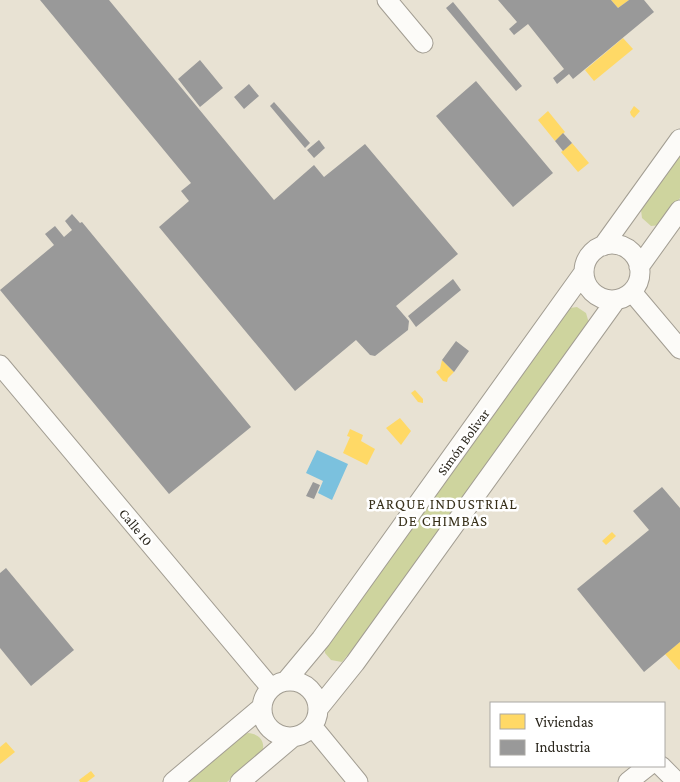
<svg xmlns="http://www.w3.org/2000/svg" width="680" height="782" font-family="'Crimson Pro',serif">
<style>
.green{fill:#ced49e}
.water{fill:#7bc1de}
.homes{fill:#ffd966}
.industry{fill:#999}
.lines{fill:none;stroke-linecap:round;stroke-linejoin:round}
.street-casing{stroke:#a29d92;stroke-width:21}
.street{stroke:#fcfbf8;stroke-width:19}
.labels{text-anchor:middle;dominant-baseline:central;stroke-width:5;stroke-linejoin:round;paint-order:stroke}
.street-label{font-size:14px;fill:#2a261c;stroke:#fff}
.neighbourhood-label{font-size:15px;letter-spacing:1px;fill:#38301a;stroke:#fff}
</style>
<rect width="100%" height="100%" fill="#e8e2d3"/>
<path class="green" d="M 680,155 L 680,198 L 661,225 L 651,226 L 642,218 L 641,210 Z
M 577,307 L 586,313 L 589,323 L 372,625 L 342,662 L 331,660 L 325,653 L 325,645 L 443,486 L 570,308 Z
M 248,733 C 260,734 266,742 262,753 L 227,782 L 187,782 L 245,734 Z"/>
<path class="water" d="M 317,450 L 348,464 L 332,500 L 318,493 L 323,481 L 306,473 Z"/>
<path class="homes" d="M 611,0 L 629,0 L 618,8 Z
M 623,38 L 633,49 L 594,81 L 585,70 Z
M 634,106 L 640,111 L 634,118 L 631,115 L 630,112 Z
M 548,111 L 565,132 L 555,141 L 538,120 Z
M 572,143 L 589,163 L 578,172 L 561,152 Z
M 442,360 L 454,372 L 448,378 L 447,382 L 443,381 L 436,372 L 440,369 Z
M 415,390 L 423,399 L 423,403 L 418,402 L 411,393 Z
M 400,418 L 411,431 L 401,445 L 386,428 Z
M 350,429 L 363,435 L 361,441 L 375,449 L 367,465 L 343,453 L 350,437 L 347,436 Z
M 612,532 L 616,536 L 606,545 L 602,541 Z
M 680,642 L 680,669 L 679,670 L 665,654 Z
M 6,742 L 15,752 L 0,764 L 0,747 Z
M 91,771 L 95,776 L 87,782 L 80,782 L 79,780 Z"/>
<path class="industry" d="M 40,0 L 109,0 L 274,200 L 314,165 L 324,177 L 365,144 L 458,254 L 396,306 L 409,321 L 408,330 L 375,356 L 370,355 L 356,340 L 295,391 L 159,227 L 189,201 L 181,191 L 191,183 Z
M 498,0 L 611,0 L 618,8 L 629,0 L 644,0 L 654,12 L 573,79 L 569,74 L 557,84 L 553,78 L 564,69 L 528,24 L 514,35 L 509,29 L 517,22 Z
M 453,2 L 522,86 L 516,91 L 446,8 Z
M 200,60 L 223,88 L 200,107 L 178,79 Z
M 476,81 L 553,173 L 513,207 L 436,116 Z
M 249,84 L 259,96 L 244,109 L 234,97 Z
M 274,102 L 310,143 L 305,148 L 270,106 Z
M 563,133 L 572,143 L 563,151 L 555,141 Z
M 319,140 L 325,148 L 314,158 L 307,150 Z
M 72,214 L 80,223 L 82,222 L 251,427 L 169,494 L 0,290 L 54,245 L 45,234 L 55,226 L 64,237 L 72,230 L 65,221 Z
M 453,279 L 461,290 L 416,327 L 408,316 Z
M 456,341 L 469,351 L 454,372 L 442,360 Z
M 313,482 L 320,485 L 314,499 L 306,496 Z
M 662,487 L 680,508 L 680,642 L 644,672 L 577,589 L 649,530 L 633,511 Z
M 6,568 L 74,650 L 31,686 L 0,648 L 0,573 Z"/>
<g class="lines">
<g class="street-casing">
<path id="street" d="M 387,0 L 423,43
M584 272a28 28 0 1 1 56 0a28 28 0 1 1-56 0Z
M 603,246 L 680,139
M 639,267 L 680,210
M 632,292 L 680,349
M 0,365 L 271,688
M 286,681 L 321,639 L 584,272
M262 709a28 28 0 1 1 56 0a28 28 0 1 1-56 0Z
M 318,709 L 355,663 L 616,300
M 312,726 L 358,782
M 661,766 L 677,782
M 173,782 L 262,707
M 240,782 L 293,737
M 628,782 L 648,766"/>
</g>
<use href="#street" class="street"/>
</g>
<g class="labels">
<g class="street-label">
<text transform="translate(463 442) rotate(-54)">Simón Bolivar</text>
<text transform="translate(136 527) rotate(50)">Calle 10</text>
</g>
<g class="neighbourhood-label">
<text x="443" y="504">PARQUE INDUSTRIAL<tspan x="443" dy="17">DE CHIMBAS</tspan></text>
</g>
</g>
<rect x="490" y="702" width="175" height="65" fill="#ffffff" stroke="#aaa8a4"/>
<rect x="500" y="714" width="25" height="15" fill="#ffd966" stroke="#aaa8a4"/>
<text x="535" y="727" font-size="15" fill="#2a261c">Viviendas</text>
<rect x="500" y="740" width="25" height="15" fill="#999999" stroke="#aaa8a4"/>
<text x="535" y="752" font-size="15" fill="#2a261c">Industria</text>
</svg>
